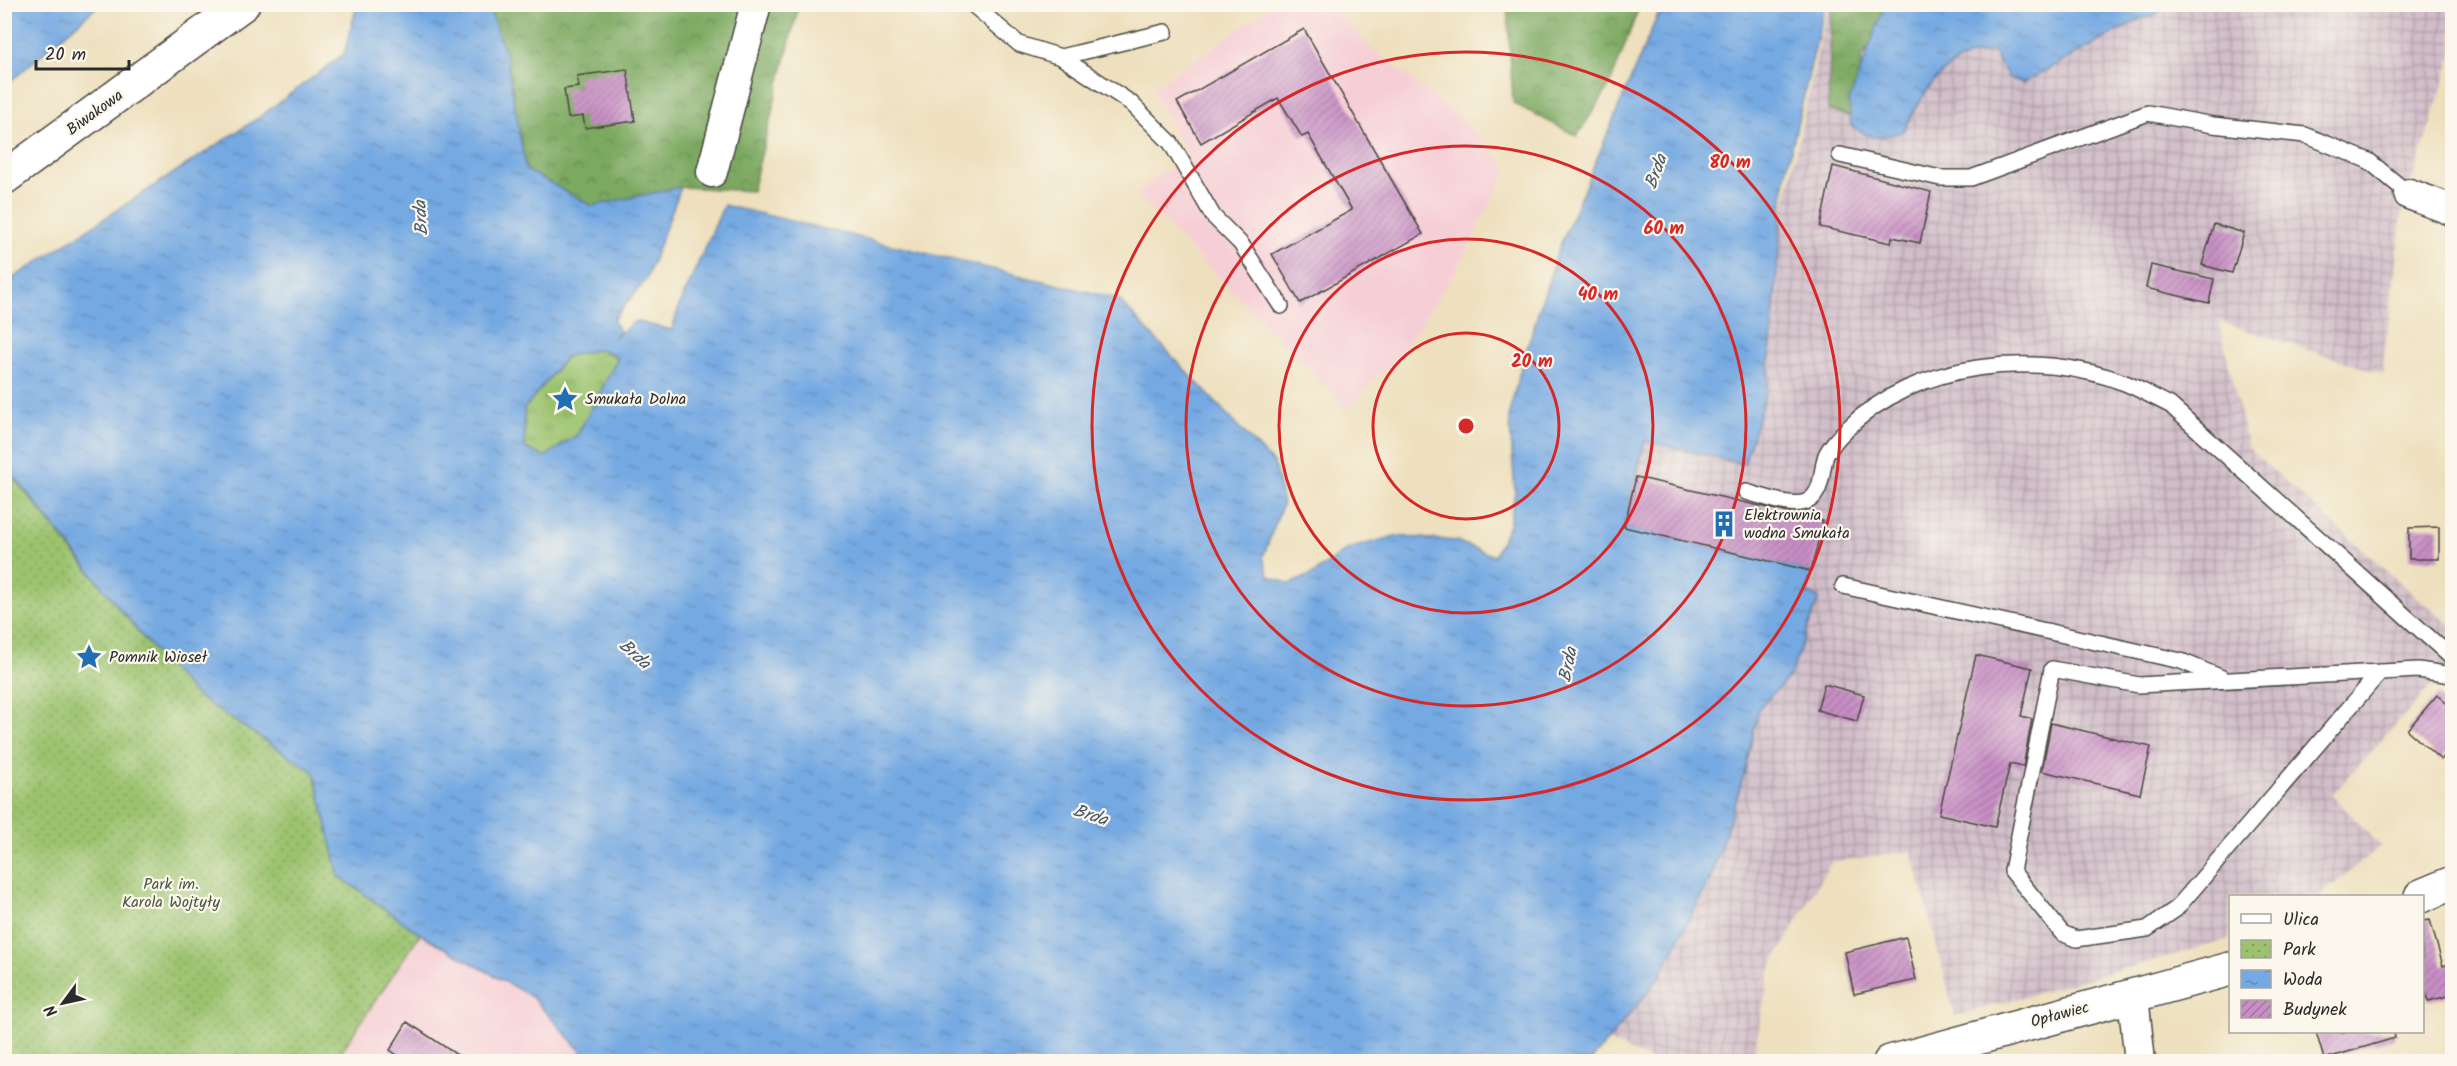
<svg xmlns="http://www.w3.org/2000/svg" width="2457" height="1066" font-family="Kalam,sans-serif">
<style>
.built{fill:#f6cfd6}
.industrial{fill:url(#industrial-grid)}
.grass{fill:url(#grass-tufts);stroke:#63774c;stroke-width:1.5}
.forest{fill:url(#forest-crowns);stroke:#546a46;stroke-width:1.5}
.park{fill:url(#park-dots);stroke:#63774c;stroke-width:1.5}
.water{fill:url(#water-ripples);stroke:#506a86;stroke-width:1.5;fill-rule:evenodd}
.building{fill:url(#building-hatch)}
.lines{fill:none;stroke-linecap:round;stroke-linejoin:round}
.lane-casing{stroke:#484641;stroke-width:18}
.street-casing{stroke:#484641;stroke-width:33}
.secondary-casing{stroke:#484641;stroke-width:36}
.lane{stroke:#fff;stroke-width:15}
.street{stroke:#fff;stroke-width:30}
.secondary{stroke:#fff;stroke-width:33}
.ring{fill:none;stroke:#d62828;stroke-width:3}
.labels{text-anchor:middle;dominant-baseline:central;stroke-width:4.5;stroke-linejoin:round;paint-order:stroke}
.street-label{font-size:16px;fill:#2b2b2b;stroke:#fbf7ec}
.poi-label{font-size:16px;fill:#2b2b2b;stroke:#fbf7ec;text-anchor:start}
.park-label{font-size:16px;fill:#4d593f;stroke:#fbf7ec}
.water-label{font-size:18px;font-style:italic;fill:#45576b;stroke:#fbf7ec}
.centre{fill:#d62828;stroke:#fbf7ec;stroke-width:3}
.ring-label{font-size:18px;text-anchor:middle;font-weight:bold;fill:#d62828;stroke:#fbf7ec;stroke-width:4.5;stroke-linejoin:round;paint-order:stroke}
</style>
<defs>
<pattern id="industrial-grid" width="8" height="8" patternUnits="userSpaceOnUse" patternTransform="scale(1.5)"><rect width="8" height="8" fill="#d1bdc9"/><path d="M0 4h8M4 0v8" fill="none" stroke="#aa9aa3"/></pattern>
<pattern id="grass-tufts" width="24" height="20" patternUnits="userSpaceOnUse" patternTransform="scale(1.5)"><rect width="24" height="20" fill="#9bc36e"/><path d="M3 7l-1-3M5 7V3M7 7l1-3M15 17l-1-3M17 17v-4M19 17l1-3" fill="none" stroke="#7f9f5b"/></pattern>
<pattern id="forest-crowns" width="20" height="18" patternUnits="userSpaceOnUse" patternTransform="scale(1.5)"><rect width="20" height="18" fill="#7ca961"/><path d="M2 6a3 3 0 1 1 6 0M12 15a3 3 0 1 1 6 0" fill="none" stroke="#668a50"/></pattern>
<pattern id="park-dots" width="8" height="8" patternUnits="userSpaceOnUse" patternTransform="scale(1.5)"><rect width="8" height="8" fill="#9bc36e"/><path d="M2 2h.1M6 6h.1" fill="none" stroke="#7f9f5b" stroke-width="1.8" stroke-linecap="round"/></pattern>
<pattern id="water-ripples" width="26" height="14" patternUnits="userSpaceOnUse" patternTransform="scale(1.5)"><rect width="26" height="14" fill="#75a9e2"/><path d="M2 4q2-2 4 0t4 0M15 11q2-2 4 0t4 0" fill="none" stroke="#608ab7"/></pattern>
<pattern id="building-hatch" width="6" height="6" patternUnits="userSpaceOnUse" patternTransform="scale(1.5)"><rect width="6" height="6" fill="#c88fc5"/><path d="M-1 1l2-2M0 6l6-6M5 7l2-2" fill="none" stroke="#a375a0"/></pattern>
</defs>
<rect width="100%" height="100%" fill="#fbf7ec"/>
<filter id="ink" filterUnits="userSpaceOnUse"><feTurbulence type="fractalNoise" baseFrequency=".0167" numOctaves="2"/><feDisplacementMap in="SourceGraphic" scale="12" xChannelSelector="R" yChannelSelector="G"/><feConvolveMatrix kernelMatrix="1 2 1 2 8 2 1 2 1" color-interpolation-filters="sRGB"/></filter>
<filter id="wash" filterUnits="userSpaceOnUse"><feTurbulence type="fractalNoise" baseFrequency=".008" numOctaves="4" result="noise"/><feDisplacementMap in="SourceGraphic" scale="24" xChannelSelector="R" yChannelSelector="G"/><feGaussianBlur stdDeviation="1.35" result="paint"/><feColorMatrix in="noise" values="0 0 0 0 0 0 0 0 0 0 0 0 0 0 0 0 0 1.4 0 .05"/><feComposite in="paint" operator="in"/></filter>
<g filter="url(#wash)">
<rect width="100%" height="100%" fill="#eee0be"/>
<path class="built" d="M 1274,5 L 1330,5 L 1367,45 L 1462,119 L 1508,169 L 1453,276 L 1400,354 L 1347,408 L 1136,194 L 1157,176 L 1189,158 L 1152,89 Z
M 420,934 L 532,997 L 590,1061 L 336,1062 Z"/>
<path class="industrial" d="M 1828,5 L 2452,5 L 2452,57 L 2402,212 L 2382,374 L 2219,321 L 2248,448 L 2414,595 L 2452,625 L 2452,695 L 2432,685 L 2332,795 L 2381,846 L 2319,896 L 2230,896 L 2230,939 L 1955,1016 L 1912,851 L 1831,862 L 1771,967 L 1752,1061 L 1653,1061 L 1608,1041 L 1657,981 L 1711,877 L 1744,775 L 1759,708 L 1790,676 L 1818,598 L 1806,593 L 1811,571 L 1624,527 L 1645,440 L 1744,464 L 1767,389 L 1781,222 Z"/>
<path class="grass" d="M 601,349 L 618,358 L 578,434 L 545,457 L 525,448 L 524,409 L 567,356 Z"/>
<path class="forest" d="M 488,5 L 799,5 L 752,191 L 681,187 L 592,206 L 526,170 L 506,56 Z
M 1507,5 L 1640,5 L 1609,87 L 1577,136 L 1513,103 Z
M 1832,5 L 1897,5 L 1861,58 L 1863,120 L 1828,110 Z"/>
<path class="park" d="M 4,466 L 145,640 L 196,696 L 314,772 L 339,876 L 420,934 L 335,1061 L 5,1061 Z"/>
<path class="water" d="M 5,4 L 99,4 L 99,5 L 5,86 Z
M 357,5 L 488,5 L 506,56 L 526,170 L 592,206 L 681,187 L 646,280 L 613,320 L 620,332 L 613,339 L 635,321 L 672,330 L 679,306 L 724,205 L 1118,299 L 1274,464 L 1283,503 L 1263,557 L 1269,576 L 1290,584 L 1313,574 L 1348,549 L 1395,536 L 1456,541 L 1494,556 L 1509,525 L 1515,492 L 1509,413 L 1523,360 L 1559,248 L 1662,5 L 1825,5 L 1785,177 L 1767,389 L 1744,464 L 1645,441 L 1624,527 L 1811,571 L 1807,593 L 1819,598 L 1790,676 L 1759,708 L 1744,775 L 1711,877 L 1657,981 L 1591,1061 L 590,1061 L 532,997 L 420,934 L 339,876 L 314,772 L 196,696 L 145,640 L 5,465 L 4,284 L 258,118 L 344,54 ZM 601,349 L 618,358 L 578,434 L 545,457 L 525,448 L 524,409 L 567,356 Z
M 1885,5 L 1885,4 L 2166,5 L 2153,16 L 2140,19 L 2023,83 L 2009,78 L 1993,51 C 1943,55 1925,91 1903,131 C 1882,139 1869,140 1851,125 L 1849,101 Z"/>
<g id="blocks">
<path class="building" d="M 1304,29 L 1423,234 L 1300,303 L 1272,254 L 1352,210 L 1308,134 L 1302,137 L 1278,98 L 1201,143 L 1177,102 Z
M 627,69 L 635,121 L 585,128 L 583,116 L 568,118 L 564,89 L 579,87 L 577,76 Z
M 1833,166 L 1931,192 L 1920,243 L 1892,237 L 1891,243 L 1820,227 Z
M 2214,224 L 2244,233 L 2232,273 L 2202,265 Z
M 2151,265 L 2214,279 L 2209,303 L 2146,288 Z
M 1636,477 L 1823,521 L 1811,571 L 1624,527 Z
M 2439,527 L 2439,559 L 2409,559 L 2409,528 Z
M 1976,655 L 2032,668 L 2021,716 L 2032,719 L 2023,767 L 2010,764 L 1995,827 L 1939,814 Z
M 1824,684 L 1864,695 L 1857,721 L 1817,710 Z
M 2437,695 L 2452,708 L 2452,747 L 2441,760 L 2407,730 Z
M 2051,723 L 2151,747 L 2140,794 L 2042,771 Z
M 2430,920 L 2443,966 L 2452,963 L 2452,995 L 2428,1001 L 2422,980 L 2422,921 Z
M 1906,937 L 1916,980 L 1854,994 L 1845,952 Z
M 407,1022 L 468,1062 L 407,1062 L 390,1050 Z
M 2316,1032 L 2394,1032 L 2395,1038 L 2324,1059 Z"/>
</g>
</g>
<g filter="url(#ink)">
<use href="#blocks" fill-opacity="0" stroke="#484641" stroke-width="1.5"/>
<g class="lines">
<g class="lane-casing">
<path id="lane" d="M 972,4 L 1019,44 L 1061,57 L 1165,32
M 1061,57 L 1131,103 L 1171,143 L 1213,216 L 1241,244 L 1281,306
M 1840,155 L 1940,178 L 1971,178 L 2148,113 L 2213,125 L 2305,135 L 2369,161 L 2409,194
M 1746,492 C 1763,496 1793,509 1808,501 C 1823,493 1821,469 1826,455 C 1830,447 1839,436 1846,430 C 1915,361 2036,349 2125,383 C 2140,389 2155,398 2170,405 L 2452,658
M 1843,586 L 2181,661 L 2222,678
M 2380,672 L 2176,909 L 2147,929 L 2076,939 L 2062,933 L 2012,871 L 2052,669 L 2139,685 L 2418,670 L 2452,675"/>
</g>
<g class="street-casing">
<path id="street" d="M 712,172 L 756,4
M 2409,194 L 2452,210
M 2133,996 L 2140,1062"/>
</g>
<g class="secondary-casing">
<path id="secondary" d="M 4,178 L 243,4
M 2421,896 L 2452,883
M 1890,1062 L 2230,969"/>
</g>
<use href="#lane" class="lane"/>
<use href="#street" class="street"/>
<use href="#secondary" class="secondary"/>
</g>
</g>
<g class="ring">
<circle cx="1466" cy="426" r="93"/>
<circle cx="1466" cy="426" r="187"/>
<circle cx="1466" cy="426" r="280"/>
<circle cx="1466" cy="426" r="374"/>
</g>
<defs>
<g id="sight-bare" transform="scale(2.07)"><path d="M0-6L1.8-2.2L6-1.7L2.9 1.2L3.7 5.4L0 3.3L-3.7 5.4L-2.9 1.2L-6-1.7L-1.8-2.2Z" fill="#1f6fb2" stroke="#fbf7ec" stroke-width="2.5" paint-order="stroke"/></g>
<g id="building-bare" transform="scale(2.07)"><path d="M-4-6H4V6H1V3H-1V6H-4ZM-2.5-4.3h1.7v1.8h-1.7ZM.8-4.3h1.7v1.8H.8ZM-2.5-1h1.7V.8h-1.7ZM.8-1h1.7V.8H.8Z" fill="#1f6fb2" stroke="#fbf7ec" stroke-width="2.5" paint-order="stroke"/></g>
</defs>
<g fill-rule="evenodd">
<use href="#sight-bare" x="565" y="399"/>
<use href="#building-bare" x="1724" y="524"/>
<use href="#sight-bare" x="89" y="657"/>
</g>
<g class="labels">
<g class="street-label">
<text transform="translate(95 113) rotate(-36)">Biwakowa</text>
<text transform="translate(2060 1015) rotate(-15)">Opławiec</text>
</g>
<g class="poi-label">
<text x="585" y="399">Smukała Dolna</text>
<text x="1744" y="515">Elektrownia<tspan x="1744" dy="18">wodna Smukała</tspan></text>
<text x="109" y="657">Pomnik Wioseł</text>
</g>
<g class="park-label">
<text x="171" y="884">Park im.<tspan x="171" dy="18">Karola Wojtyły</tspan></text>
</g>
<g class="water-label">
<text transform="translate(1657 172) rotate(-70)">Brda</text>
<text transform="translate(422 218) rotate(-93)">Brda</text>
<text transform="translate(634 655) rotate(42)">Brda</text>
<text transform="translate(1569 665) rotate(-79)">Brda</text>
<text transform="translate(1090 816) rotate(18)">Brda</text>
</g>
</g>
<circle cx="1466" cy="426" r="9" class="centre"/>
<g class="ring-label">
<text x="1730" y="168">80 m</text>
<text x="1664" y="234">60 m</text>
<text x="1598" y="300">40 m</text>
<text x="1532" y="367">20 m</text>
</g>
<rect width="2457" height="1066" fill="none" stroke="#fbf7ec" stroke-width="24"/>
<rect x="2229" y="895" width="195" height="138" fill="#fbf7ec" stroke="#a8a59f" stroke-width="1.5"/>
<rect x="2241" y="914" width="30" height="9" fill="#ffffff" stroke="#a8a59f" stroke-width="1.5"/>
<text x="2283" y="925" font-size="18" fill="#2b2b2b">Ulica</text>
<rect x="2241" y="940" width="30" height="18" fill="url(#park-dots)" stroke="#a8a59f" stroke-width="1.5"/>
<text x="2283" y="955" font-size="18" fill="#2b2b2b">Park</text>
<rect x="2241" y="970" width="30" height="18" fill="url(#water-ripples)" stroke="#a8a59f" stroke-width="1.5"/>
<text x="2283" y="985" font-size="18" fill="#2b2b2b">Woda</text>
<rect x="2241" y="1000" width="30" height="18" fill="url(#building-hatch)" stroke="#a8a59f" stroke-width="1.5"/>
<text x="2283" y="1015" font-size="18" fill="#2b2b2b">Budynek</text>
<g transform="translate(63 1003) rotate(237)" stroke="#fbf7ec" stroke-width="4.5" paint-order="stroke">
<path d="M0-4.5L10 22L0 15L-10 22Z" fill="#2b2b2b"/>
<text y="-9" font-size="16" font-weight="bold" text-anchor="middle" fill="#2b2b2b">N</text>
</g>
<path d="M36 60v9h93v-9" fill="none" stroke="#2b2b2b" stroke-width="3"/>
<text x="45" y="60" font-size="18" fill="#2b2b2b" stroke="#fbf7ec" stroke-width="4.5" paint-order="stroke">20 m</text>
</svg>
